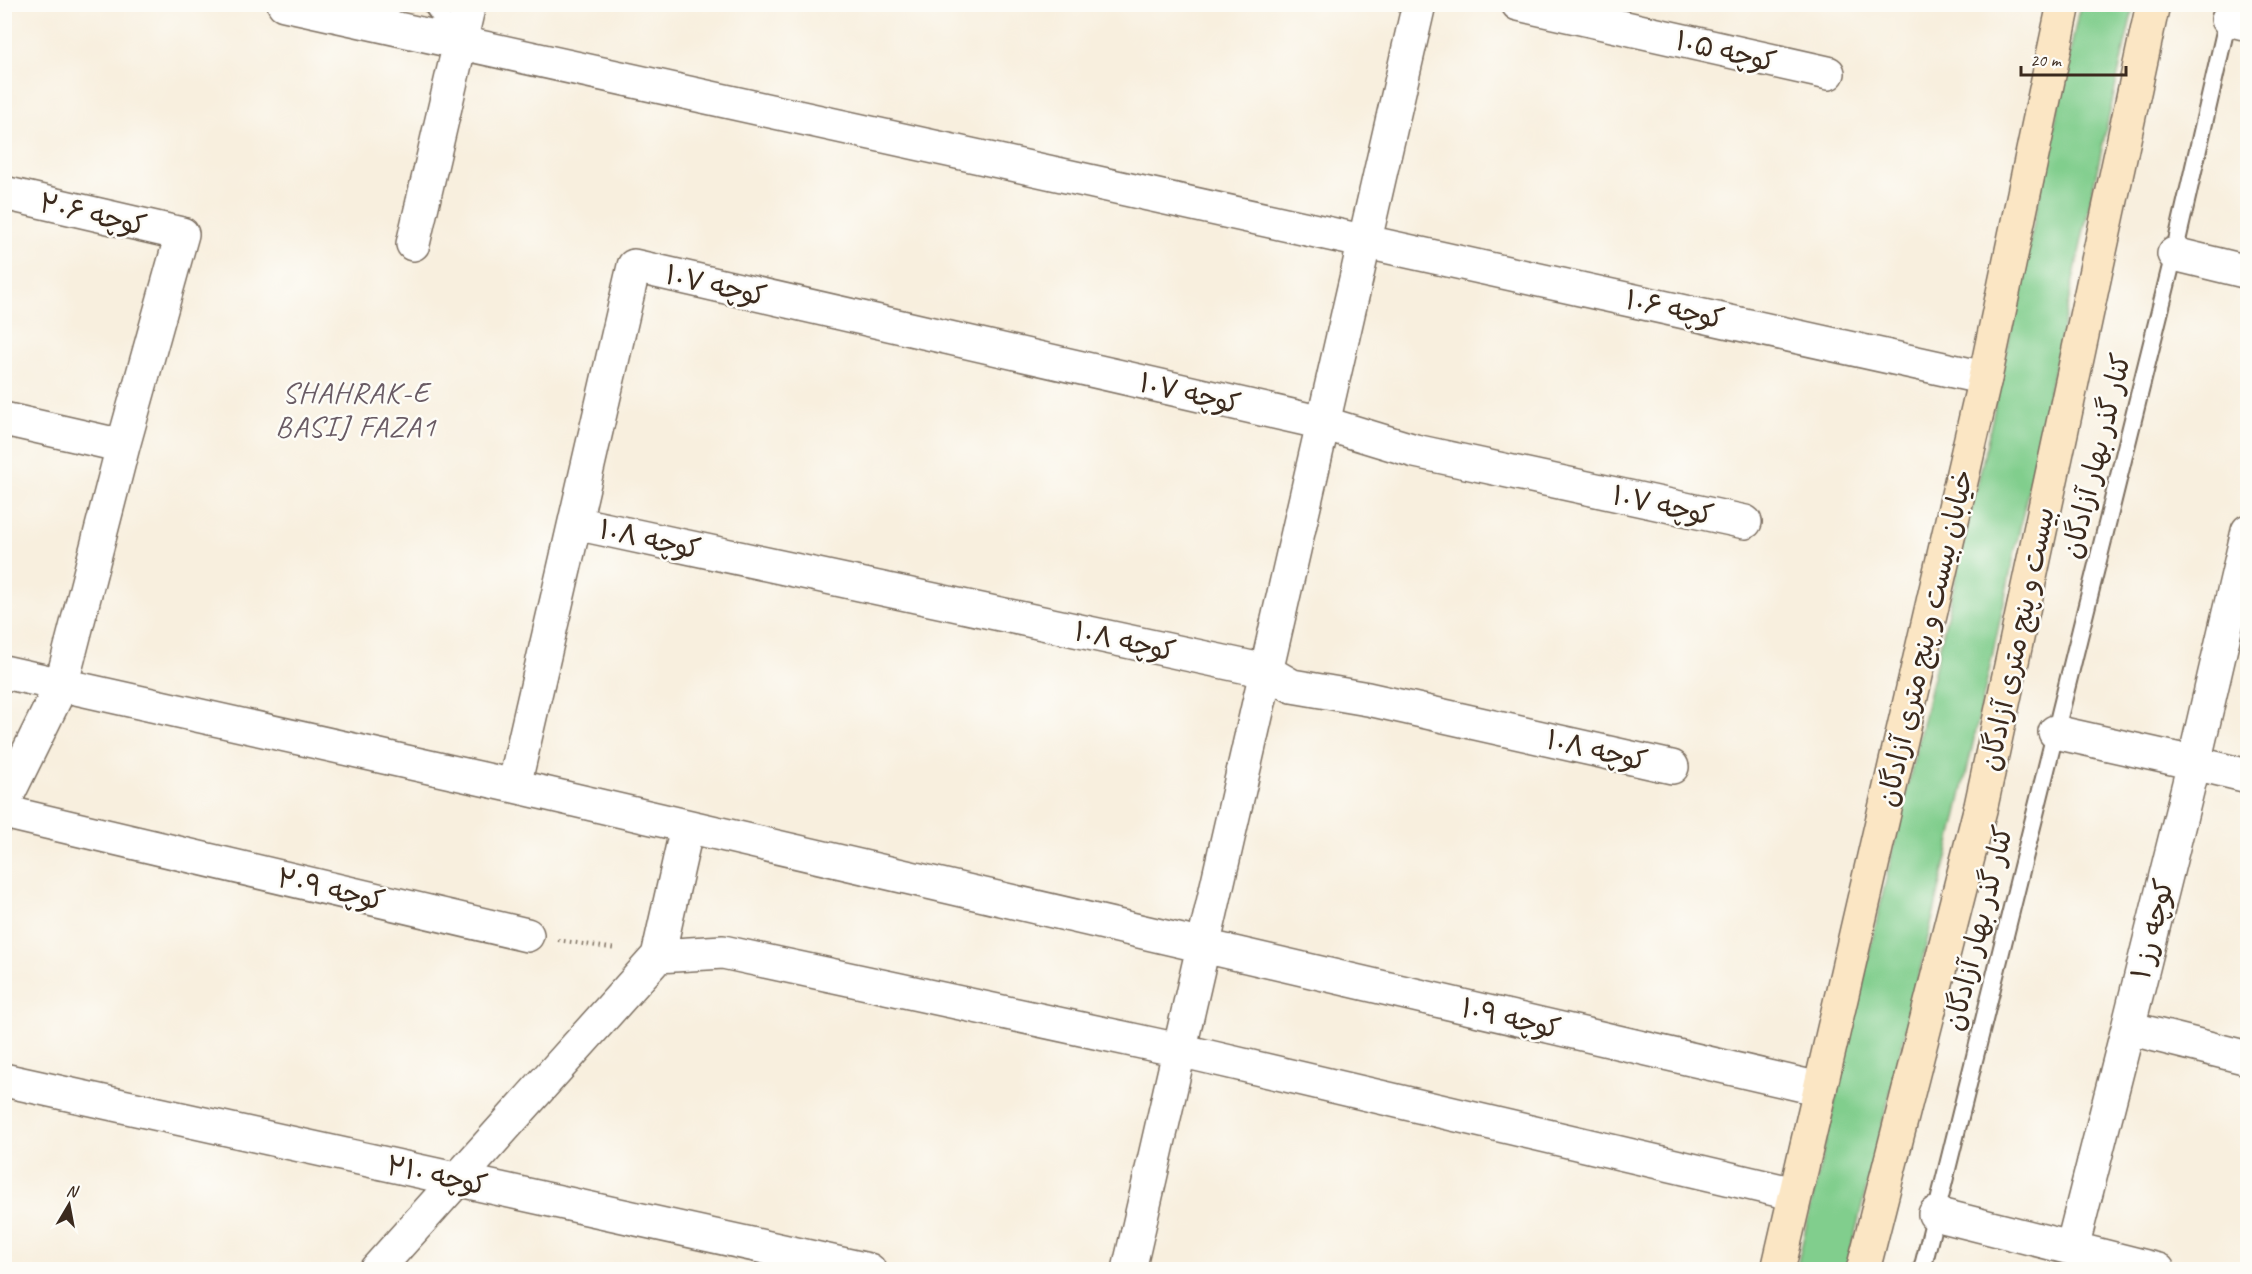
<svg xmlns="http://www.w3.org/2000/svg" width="2252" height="1274" font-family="Caveat,'Playpen Sans Arabic',sans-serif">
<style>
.green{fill:#81ce8d;stroke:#5e7c56;stroke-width:1.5}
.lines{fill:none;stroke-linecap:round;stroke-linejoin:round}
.lane-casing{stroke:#7d6f61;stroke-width:20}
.street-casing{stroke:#7d6f61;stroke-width:36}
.secondary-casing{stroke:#7d6f61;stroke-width:36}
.path{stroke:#7d6f61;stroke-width:4;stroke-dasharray:1.5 4.5;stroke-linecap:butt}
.lane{stroke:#fff;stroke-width:16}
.street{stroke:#fff;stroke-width:33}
.secondary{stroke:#fbe6c4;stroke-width:33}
.labels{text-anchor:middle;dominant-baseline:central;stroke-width:5;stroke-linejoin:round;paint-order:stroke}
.street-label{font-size:28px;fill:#3b2a1e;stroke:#fdfcf7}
.neighbourhood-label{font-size:30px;letter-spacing:1.5px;fill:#695b64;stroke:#fdfcf7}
</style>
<rect width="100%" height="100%" fill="#fdfcf7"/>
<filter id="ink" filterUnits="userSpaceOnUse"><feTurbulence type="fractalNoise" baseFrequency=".0167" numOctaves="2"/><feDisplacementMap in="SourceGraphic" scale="12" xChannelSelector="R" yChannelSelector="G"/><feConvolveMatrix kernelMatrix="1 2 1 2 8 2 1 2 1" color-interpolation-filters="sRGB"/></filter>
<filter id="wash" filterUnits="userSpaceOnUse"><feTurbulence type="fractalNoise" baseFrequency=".008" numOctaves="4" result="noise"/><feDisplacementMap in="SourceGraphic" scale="24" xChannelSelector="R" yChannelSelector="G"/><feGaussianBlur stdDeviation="1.35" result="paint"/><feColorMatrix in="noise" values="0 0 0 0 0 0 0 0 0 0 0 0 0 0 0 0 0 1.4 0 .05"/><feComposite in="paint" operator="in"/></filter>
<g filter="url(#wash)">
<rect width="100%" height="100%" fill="#f8efde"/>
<path class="green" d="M 2080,5 L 2134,5 C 2080,240 2032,476 1980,712 C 1939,898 1893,1084 1846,1269 L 1796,1270 L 1989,434 Z"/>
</g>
<g filter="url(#ink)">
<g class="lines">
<g class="lane-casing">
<path id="lane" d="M 431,4 L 457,40
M 1922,1270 L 2174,254 L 2229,14"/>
</g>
<g class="street-casing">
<path id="street" d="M 284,4 L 1985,378
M 1518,4 L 1828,73
M 2228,19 L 2248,24
M 4,193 L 182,234 L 123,446 L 61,686 L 4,802
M 413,244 L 469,4
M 2174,254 L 2248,272
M 4,419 L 123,446
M 575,523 L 1266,671 L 1292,686 L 1368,699 L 1672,767
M 4,672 L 514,786 L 1820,1089
M 2055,732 L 2194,763 L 2248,531
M 2248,776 L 2194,763 L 2128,1028 L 2248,1058
M 514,786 L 634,266 L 1323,423 L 1415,451 L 1745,522
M 4,812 L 527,935
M 658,956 L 723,952 L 1179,1050 L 1795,1194
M 4,1080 L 869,1270
M 1935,1214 L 2158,1270
M 2072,1248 L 2128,1028
M 376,1270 L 658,956 L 687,827
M 1129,1270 L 1419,4"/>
</g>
<g class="secondary-casing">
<path id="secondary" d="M 1778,1270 L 1985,378 L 2064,4
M 1863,1270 L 1981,806 L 2153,4"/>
</g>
<path class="path" d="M 558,940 L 616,949"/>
<use href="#lane" class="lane"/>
<use href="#street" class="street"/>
<use href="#secondary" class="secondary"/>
</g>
</g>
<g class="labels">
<g class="street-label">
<text transform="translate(1726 51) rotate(13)">۱۰۵ کوچه</text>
<text transform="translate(93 214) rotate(13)">۲۰۶ کوچه</text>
<text transform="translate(716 285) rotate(13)">۱۰۷ کوچه</text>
<text transform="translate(1675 309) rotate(12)">۱۰۶ کوچه</text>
<text transform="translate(1190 393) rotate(13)">۱۰۷ کوچه</text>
<text transform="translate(2096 456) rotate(-76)">کنار گذر بهار آزادگان</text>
<text transform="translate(1663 505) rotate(12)">۱۰۷ کوچه</text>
<text transform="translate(650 539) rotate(12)">۱۰۸ کوچه</text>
<text transform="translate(1925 638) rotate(-77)">خیابان بیست و پنج متری آزادگان</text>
<text transform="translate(2017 639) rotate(-78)">بیست و پنج متری آزادگان</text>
<text transform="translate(1125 641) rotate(12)">۱۰۸ کوچه</text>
<text transform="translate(1597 750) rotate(13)">۱۰۸ کوچه</text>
<text transform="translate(331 889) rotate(13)">۲۰۹ کوچه</text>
<text transform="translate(1978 928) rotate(-76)">کنار گذر بهار آزادگان</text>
<text transform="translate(2152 929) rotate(-76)">کوچه رز ۱</text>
<text transform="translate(1511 1018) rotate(13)">۱۰۹ کوچه</text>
<text transform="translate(437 1175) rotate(12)">۲۱۰ کوچه</text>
</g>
<g class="neighbourhood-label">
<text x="356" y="392">SHAHRAK-E<tspan x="356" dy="34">BASIJ FAZA1</tspan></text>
</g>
</g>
<rect width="2252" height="1274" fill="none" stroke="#fdfcf7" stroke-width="24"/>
<g transform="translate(69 1205) rotate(10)" stroke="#fdfcf7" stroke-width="4.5" paint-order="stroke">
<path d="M0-4.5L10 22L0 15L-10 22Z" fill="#3b2a1e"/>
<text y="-9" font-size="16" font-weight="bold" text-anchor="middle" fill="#3b2a1e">N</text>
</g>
<path d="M2021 66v9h105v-9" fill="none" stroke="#3b2a1e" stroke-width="3"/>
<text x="2030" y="66" font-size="18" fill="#3b2a1e" stroke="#fdfcf7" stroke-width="4.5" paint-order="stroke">20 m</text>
</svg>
